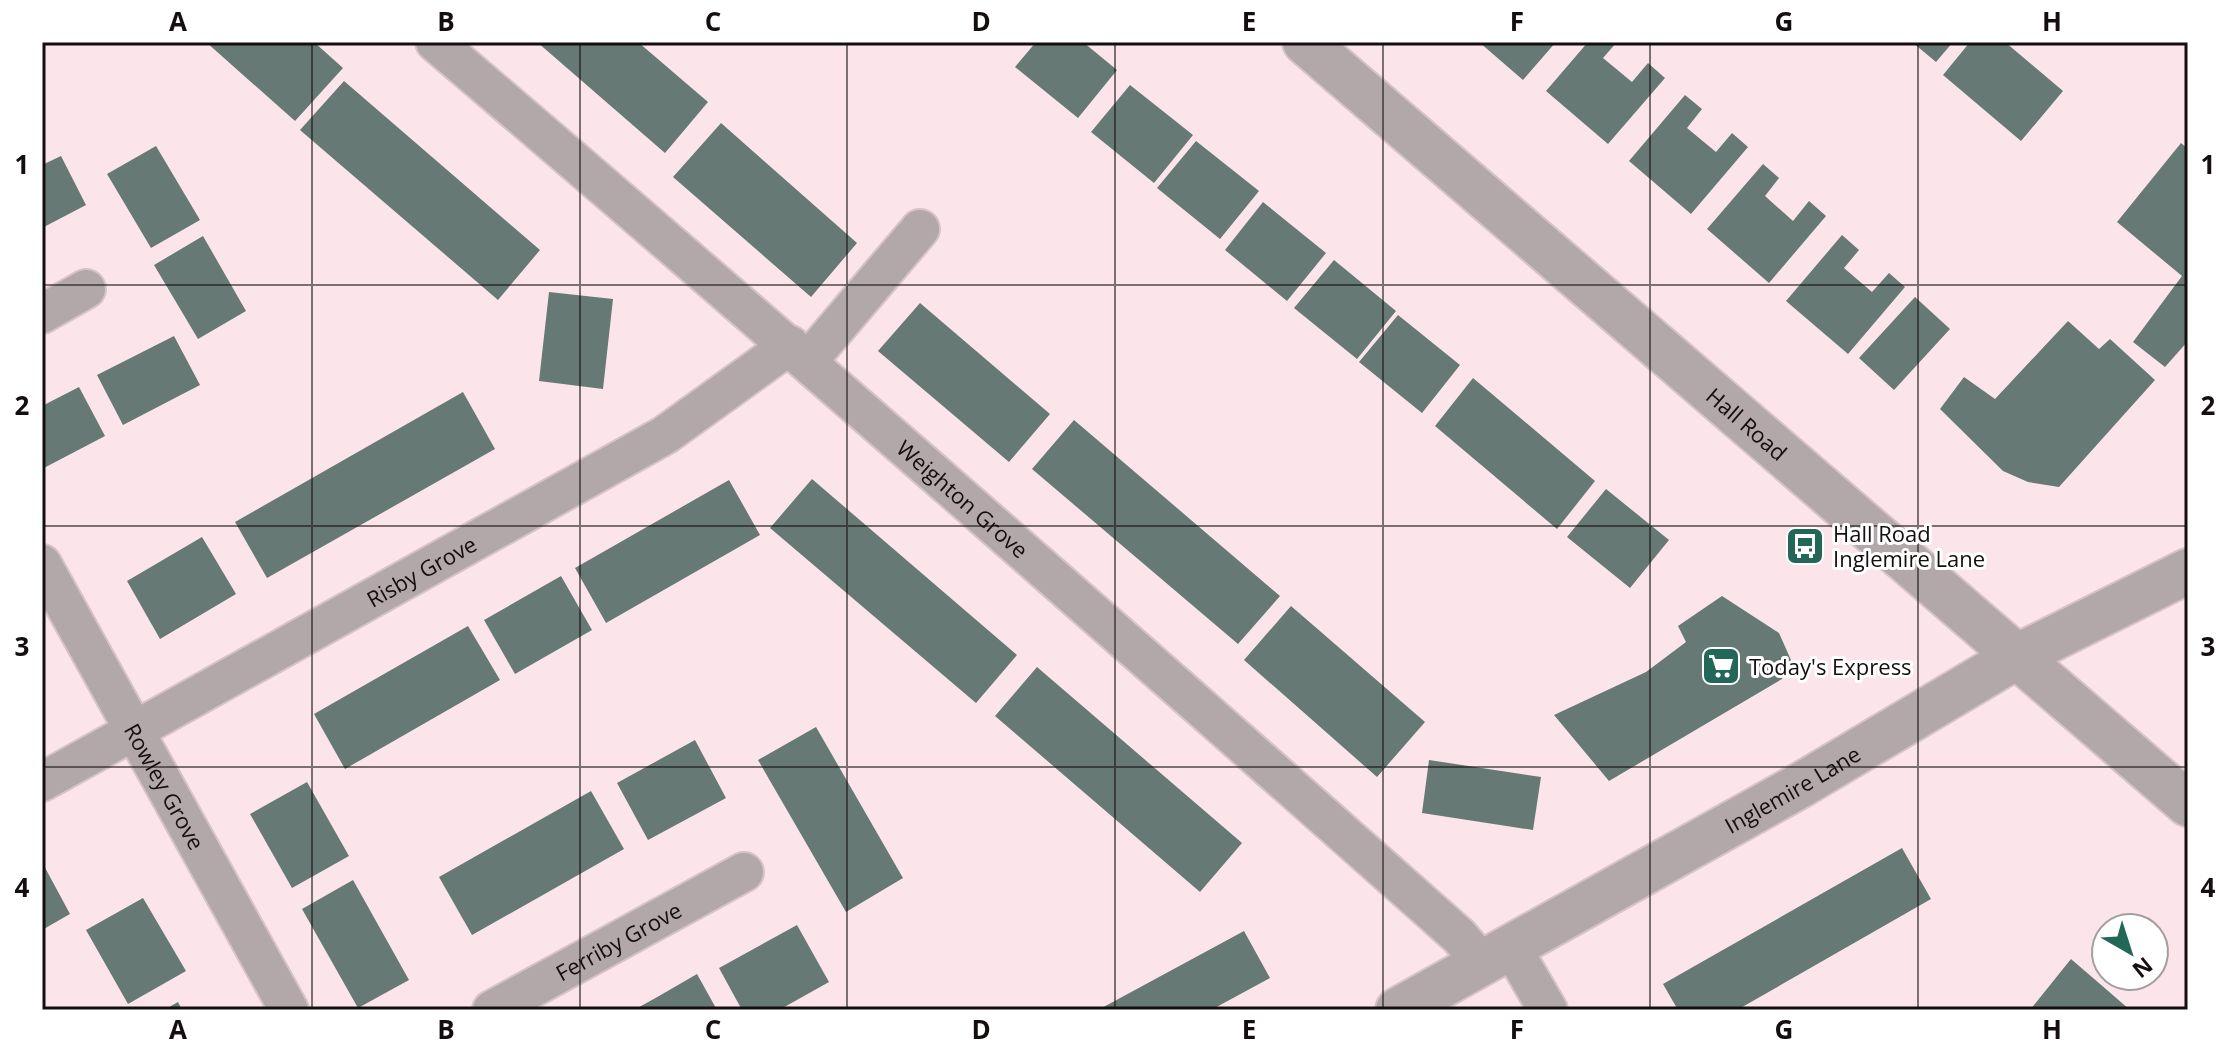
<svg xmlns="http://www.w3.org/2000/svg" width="2230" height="1052" font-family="'Open Sans',sans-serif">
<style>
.building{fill:#667974}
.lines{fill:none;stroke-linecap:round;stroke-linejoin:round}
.minor-casing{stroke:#d6c3c7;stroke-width:42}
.tertiary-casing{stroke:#d6c3c7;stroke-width:48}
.minor{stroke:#b2a8aa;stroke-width:38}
.tertiary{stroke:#b2a8aa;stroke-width:44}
.grid{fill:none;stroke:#140e0f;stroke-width:2;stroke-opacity:0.55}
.labels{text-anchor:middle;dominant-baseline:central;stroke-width:6;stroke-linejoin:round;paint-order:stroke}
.street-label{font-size:22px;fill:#140e0f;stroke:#fff}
.poi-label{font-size:22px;fill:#140e0f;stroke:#fff;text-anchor:start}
.neatline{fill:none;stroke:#140e0f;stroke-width:3}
.grid-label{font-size:26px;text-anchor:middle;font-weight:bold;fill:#140e0f}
</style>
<rect width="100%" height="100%" fill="#fbe5ea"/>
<path class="building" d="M 206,42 L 314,42 L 343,68 L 295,121 Z
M 537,42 L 638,42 L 708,102 L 665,153 Z
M 1036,42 L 1083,42 L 1117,70 L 1078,118 L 1015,67 Z
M 1479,42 L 1556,42 L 1523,80 Z
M 1588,42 L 1617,42 L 1603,58 L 1632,82 L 1648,63 L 1665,78 L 1608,144 L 1546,91 Z
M 1912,42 L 1953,42 L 1936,62 Z
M 1970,42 L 2005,42 L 2063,91 L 2021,141 L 1943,75 Z
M 344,81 L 540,250 L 498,300 L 300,130 Z
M 1130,85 L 1193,135 L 1154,183 L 1091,132 Z
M 1685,95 L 1702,109 L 1687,128 L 1716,152 L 1732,133 L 1748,147 L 1691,214 L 1629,161 Z
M 721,123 L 857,243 L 811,297 L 673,177 Z
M 1196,141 L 1259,191 L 1220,239 L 1157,188 Z
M 2181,143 L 2188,149 L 2188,341 L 2165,367 L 2133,342 L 2182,276 L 2117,222 Z
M 156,146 L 200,220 L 151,248 L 107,174 Z
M 61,156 L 86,205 L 42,228 L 42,165 Z
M 1763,164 L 1779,178 L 1765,196 L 1793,221 L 1809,201 L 1826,216 L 1769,283 L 1707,229 Z
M 1263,202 L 1326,253 L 1287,301 L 1225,250 Z
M 1842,235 L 1859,250 L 1844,268 L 1872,292 L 1889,273 L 1905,287 L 1848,354 L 1786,301 Z
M 203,236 L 246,311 L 198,339 L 154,265 Z
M 1334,260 L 1396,311 L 1357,359 L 1294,308 Z
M 549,292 L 613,299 L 603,389 L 539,381 Z
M 1915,297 L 1950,329 L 1894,390 L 1859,358 Z
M 920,303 L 1050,414 L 1009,462 L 878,351 Z
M 1398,315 L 1460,365 L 1422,413 L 1359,362 Z
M 2068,321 L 2099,349 L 2110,339 L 2155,380 L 2059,487 L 2028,482 L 2003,471 L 1940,409 L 1964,377 L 1995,399 Z
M 174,336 L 200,385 L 123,425 L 97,375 Z
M 1473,378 L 1595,481 L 1557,529 L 1435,426 Z
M 79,387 L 105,436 L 42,469 L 42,406 Z
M 463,392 L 495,449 L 267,578 L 235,522 Z
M 1074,420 L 1280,596 L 1238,644 L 1032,469 Z
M 812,479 L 1017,655 L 976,703 L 770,528 Z
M 729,480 L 760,535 L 606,623 L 575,568 Z
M 1606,489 L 1669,540 L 1630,588 L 1567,537 Z
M 202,537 L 236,594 L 160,639 L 127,581 Z
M 561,576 L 592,630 L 515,674 L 484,620 Z
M 1722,596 L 1779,633 L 1791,660 L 1782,679 L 1609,781 L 1554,715 L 1646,672 L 1686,642 L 1678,626 Z
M 1291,606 L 1425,722 L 1377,777 L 1244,660 Z
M 468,626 L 500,680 L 345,769 L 314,714 Z
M 1037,667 L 1242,843 L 1200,892 L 995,716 Z
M 816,727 L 903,878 L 846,912 L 758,760 Z
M 695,740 L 726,798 L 648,840 L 617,783 Z
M 1429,760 L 1541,777 L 1533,830 L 1422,813 Z
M 307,782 L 349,856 L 292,888 L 250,814 Z
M 591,791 L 624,849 L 472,935 L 439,877 Z
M 1902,848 L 1931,899 L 1737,1010 L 1678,1010 L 1663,984 Z
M 42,862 L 70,914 L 42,930 Z
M 353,880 L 409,980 L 358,1008 L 302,909 Z
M 143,898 L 186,971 L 128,1004 L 86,930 Z
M 797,925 L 829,982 L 779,1010 L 742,1010 L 719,968 Z
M 1244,931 L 1270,978 L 1211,1010 L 1098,1010 Z
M 2071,959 L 2107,990 L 2130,1010 L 2030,1010 Z
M 697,974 L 717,1010 L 634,1010 L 659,996 Z
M 178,1002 L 182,1010 L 164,1010 Z"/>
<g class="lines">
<g class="minor-casing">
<g id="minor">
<path id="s1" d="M 435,42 C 780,336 1120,635 1459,936 L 1483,964"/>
<path d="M 42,314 L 86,289"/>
<path d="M 808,361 L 920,229"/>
<path id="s2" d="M 42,564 L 289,1010"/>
<path id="s3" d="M 42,782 L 665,435 L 790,345"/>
<path d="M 1512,948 L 1548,1010"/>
<path id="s4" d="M 492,1010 L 744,872"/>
</g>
</g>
<g class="tertiary-casing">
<g id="tertiary">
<path id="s5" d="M 1305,42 L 2188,804"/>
<path id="s6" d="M 1398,1010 L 1801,785 L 2016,657 L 2188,571"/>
</g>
</g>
<use href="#minor" class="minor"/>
<use href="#tertiary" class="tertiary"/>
</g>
<path class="grid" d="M 312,42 L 312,1010M 580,42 L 580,1010M 847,42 L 847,1010M 1115,42 L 1115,1010M 1383,42 L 1383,1010M 1650,42 L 1650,1010M 1918,42 L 1918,1010M 42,285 L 2188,285M 42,526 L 2188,526M 42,767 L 2188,767"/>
<defs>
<g id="bus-square" transform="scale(2)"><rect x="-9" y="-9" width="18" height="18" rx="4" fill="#236759" stroke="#fff"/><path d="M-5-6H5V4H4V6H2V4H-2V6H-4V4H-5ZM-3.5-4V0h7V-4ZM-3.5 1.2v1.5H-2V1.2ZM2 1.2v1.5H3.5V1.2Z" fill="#fff"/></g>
<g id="supermarket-square" transform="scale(2)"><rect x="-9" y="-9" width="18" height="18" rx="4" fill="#236759" stroke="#fff"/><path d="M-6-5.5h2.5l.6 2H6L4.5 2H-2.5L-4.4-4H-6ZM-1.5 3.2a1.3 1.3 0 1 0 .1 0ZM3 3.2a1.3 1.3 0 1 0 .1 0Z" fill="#fff"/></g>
</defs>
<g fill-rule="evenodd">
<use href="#bus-square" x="1805" y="546"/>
<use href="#supermarket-square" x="1721" y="666"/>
</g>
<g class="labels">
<g class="street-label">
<text stroke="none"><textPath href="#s5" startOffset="584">Hall Road</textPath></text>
<text stroke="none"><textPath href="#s1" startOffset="698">Weighton Grove</textPath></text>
<text stroke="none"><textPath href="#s3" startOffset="434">Risby Grove</textPath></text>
<text stroke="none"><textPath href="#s2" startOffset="254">Rowley Grove</textPath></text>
<text stroke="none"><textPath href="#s6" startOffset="452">Inglemire Lane</textPath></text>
<text stroke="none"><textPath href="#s4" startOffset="144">Ferriby Grove</textPath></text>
</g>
<g class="poi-label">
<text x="1833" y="533">Hall Road<tspan x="1833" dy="25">Inglemire Lane</tspan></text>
<text x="1749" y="666">Today's Express</text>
</g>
</g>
<rect width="2230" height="1052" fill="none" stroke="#ffffff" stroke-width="88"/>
<g transform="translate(2130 952) rotate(141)"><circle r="38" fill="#ffffff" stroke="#a19f9f" stroke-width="2"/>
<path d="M0-6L14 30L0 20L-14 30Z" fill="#236759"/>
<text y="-12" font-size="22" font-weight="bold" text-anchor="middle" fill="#140e0f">N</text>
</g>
<rect x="44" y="44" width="2142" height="964" class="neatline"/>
<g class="grid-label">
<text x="178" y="31">A</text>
<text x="446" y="31">B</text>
<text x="713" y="31">C</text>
<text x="981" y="31">D</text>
<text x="1249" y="31">E</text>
<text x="1517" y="31">F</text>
<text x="1784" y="31">G</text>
<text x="2052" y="31">H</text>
<text x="22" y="174">1</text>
<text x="2208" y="174">1</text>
<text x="22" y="415">2</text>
<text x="2208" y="415">2</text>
<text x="22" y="656">3</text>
<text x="2208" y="656">3</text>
<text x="22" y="897">4</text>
<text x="2208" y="897">4</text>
<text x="178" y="1039">A</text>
<text x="446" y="1039">B</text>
<text x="713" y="1039">C</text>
<text x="981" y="1039">D</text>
<text x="1249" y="1039">E</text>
<text x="1517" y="1039">F</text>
<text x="1784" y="1039">G</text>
<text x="2052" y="1039">H</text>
</g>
</svg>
